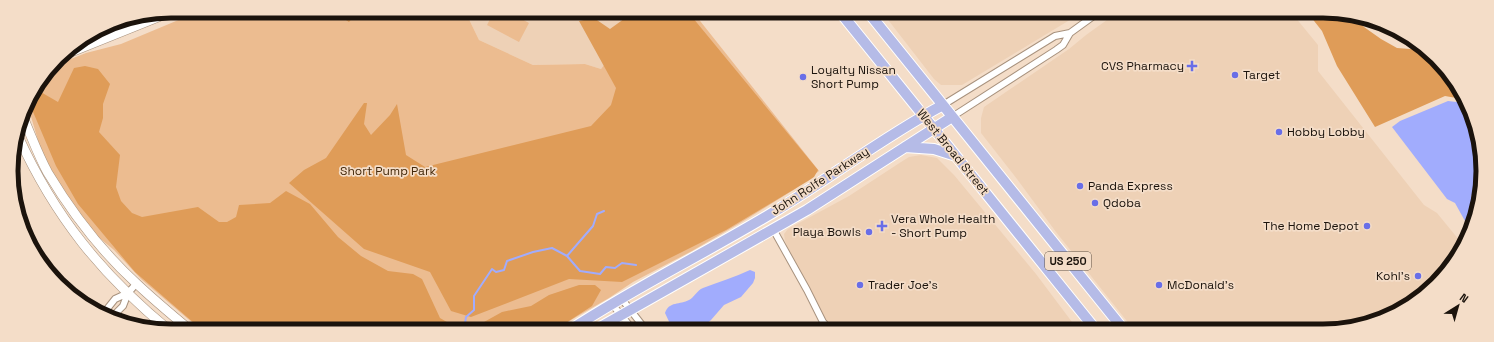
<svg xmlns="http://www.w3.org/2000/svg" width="1494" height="342" font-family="'Space Grotesk',sans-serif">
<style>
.built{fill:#eed1b6}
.green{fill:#ecbc90}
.forest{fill:#df9c58}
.water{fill:#a1acfd}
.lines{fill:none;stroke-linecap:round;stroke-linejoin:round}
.stream{stroke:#a1acfd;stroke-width:2}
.street-casing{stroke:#a8927e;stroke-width:8}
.secondary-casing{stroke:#a8927e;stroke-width:10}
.primary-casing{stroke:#fff;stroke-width:12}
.street{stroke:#fff;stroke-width:6}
.secondary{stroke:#fff;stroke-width:9}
.primary{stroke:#b5bbe7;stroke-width:10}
.poi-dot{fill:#696ee7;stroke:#f4ddc8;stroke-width:1.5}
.labels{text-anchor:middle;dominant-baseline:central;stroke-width:3.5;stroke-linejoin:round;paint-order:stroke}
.shield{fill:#f4ddc8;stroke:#5c5044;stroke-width:1}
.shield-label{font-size:11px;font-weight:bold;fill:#1b130c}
.poi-label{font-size:12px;fill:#1b130c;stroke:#f4ddc8;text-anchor:start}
.street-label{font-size:12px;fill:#1b130c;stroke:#f4ddc8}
.park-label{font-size:12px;fill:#43280a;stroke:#f4ddc8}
.rim{fill:none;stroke:#1b130c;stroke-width:5}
</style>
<rect width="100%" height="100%" fill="#f4ddc8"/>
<path class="built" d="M 465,11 L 644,12 L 601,69 L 585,64 L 533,65 L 479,40 Z
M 882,12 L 1083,12 L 962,85 L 941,85 L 934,79 Z
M 1118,12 L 1291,12 L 1318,45 L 1318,71 L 1424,205 L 1437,213 L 1464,246 L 1436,284 L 1394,315 L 1344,330 L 1134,330 L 1056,232 L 1017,179 L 981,133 L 981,118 L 984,107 L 1069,49 L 1086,35 Z
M 921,155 L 937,158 L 954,175 L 1036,274 L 1078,330 L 827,330 L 807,290 L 785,241 L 784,234 L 788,229 L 849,196 L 901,162 L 909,157 Z"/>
<path class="green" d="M 200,11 L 465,11 L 479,40 L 533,65 L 585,64 L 601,69 L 644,12 L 693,12 L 819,171 L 795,189 L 740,223 L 692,251 L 633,282 L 609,298 L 571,320 L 556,330 L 201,330 L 141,279 L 114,250 L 85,226 L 47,171 L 27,103 L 28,100 L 53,66 L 86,53 L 121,44 Z
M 494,11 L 507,11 L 529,23 L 519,42 L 487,25 Z"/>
<path class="forest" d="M 332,11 L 358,11 L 349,22 Z
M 653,12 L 688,12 L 818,170 L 814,177 L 808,181 L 726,230 L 622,282 L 569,279 L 471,317 L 451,311 L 430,272 L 364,249 L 289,183 L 304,170 L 326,158 L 364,103 L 367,103 L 364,124 L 371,135 L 390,115 L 397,104 L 406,155 L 425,167 L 591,126 L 611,105 L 616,88 L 579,21 L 594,18 L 610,29 L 628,16 L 647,20 Z
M 1307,12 L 1344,12 L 1355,16 L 1364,27 L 1381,39 L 1397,48 L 1423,50 L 1450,74 L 1462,99 L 1445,96 L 1375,127 L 1337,66 L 1322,31 Z
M 85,66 L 98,69 L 110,84 L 103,104 L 103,118 L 99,132 L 120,155 L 116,187 L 121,201 L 132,213 L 142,217 L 198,207 L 219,222 L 227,222 L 236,217 L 239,205 L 270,203 L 286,191 L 310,204 L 338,237 L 361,256 L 388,271 L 413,274 L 422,279 L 440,318 L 452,325 L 475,327 L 502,312 L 531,306 L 549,295 L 579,285 L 595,285 L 601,290 L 592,306 L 555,330 L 202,330 L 135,272 L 78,204 L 56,166 L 28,100 L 40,84 L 39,91 L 58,102 L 74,68 Z"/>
<path class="water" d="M 1448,101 L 1465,103 L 1478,130 L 1482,192 L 1475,192 L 1471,196 L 1475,203 L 1479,201 L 1470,230 L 1455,203 L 1447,199 L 1392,127 L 1400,121 Z
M 750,270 L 755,272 L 755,278 L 753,283 L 741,297 L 724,305 L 711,320 L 705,325 L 693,330 L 673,330 L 665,313 C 669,301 680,305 689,300 C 694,298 697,290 703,288 C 718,282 735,277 750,270 Z"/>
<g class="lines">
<path class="stream" d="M 567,256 L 593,226 L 597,214 L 604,211
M 464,330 L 466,317 L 474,310 L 474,296 L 492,269 L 496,272 L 504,270 L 507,261 L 533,252 L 552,248 L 567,256 L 580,271 L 600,274 L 606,267 L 615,268 L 622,263 L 636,265"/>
<g class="street-casing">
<path id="street" d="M 943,105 L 1055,36 L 1070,33
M 952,117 L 1056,50 L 1063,45 L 1070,33 L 1099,12
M 773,229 L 807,290 L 827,330
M 621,298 L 646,330
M 612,304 L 633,330
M 103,314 L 115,299 L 128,293 L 136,284
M 112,317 L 123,306 L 128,293
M 816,330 L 824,323"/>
</g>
<g class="secondary-casing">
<path id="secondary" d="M 61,56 L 173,11
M 23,117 C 31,135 38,155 48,173 C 72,213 102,252 137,284 C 154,300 172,315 190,330
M 18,136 C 55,217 101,274 169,330"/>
</g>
<g class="primary-casing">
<path id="primary" d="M 840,12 L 1096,330
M 868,12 L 1124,330
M 905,147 L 934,149 L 956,156
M 570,330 C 637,286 708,252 777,210 C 833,176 885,136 943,105
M 595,330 L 807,210 L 952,117"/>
</g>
<use href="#street" class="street"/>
<use href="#secondary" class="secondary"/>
<use href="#primary" class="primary"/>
</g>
<g class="poi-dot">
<path d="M1190 60h4v4h4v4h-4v4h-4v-4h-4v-4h4z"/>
<circle cx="1235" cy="75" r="4"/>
<circle cx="803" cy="77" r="4"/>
<circle cx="1279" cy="132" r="4"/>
<circle cx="1080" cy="186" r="4"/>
<circle cx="1095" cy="203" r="4"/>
<path d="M880 220h4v4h4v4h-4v4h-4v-4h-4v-4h4z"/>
<circle cx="1367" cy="226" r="4"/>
<circle cx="869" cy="232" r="4"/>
<circle cx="1418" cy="276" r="4"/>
<circle cx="860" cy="285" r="4"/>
<circle cx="1159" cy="285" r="4"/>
</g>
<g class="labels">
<rect class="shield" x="1045" y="252" width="46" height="18" rx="3"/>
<g class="shield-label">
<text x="1068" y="261">US 250</text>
</g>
<g class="poi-label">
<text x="1184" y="66" text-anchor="end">CVS Pharmacy</text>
<text x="811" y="70">Loyalty Nissan<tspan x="811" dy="14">Short Pump</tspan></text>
<text x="1243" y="75">Target</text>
<text x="1287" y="132">Hobby Lobby</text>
<text x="1088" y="186">Panda Express</text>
<text x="1103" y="203">Qdoba</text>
<text x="891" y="219">Vera Whole Health<tspan x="891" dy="14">- Short Pump</tspan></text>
<text x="1359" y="226" text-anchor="end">The Home Depot</text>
<text x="861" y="232" text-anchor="end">Playa Bowls</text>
<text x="1410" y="276" text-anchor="end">Kohl's</text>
<text x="868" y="285">Trader Joe's</text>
<text x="1167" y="285">McDonald's</text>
</g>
<g class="street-label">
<text transform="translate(953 152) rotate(51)">West Broad Street</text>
<text transform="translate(820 181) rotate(-33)">John Rolfe Parkway</text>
</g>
<g class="park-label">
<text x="388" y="171">Short Pump Park</text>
</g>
</g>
<path d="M0 0H1494V342H0ZM171 18H1323A153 153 0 0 1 1476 171V171A153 153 0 0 1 1323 324H171A153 153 0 0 1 18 171V171A153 153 0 0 1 171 18Z" fill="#f4ddc8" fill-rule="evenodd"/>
<path class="rim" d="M171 18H1323A153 153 0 0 1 1476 171V171A153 153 0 0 1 1323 324H171A153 153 0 0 1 18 171V171A153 153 0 0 1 171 18Z"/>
<g transform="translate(1458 306) rotate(37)" stroke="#f4ddc8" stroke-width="3" paint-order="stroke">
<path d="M0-3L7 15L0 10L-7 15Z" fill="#1b130c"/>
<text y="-6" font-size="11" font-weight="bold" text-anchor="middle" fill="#1b130c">N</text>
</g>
</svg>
